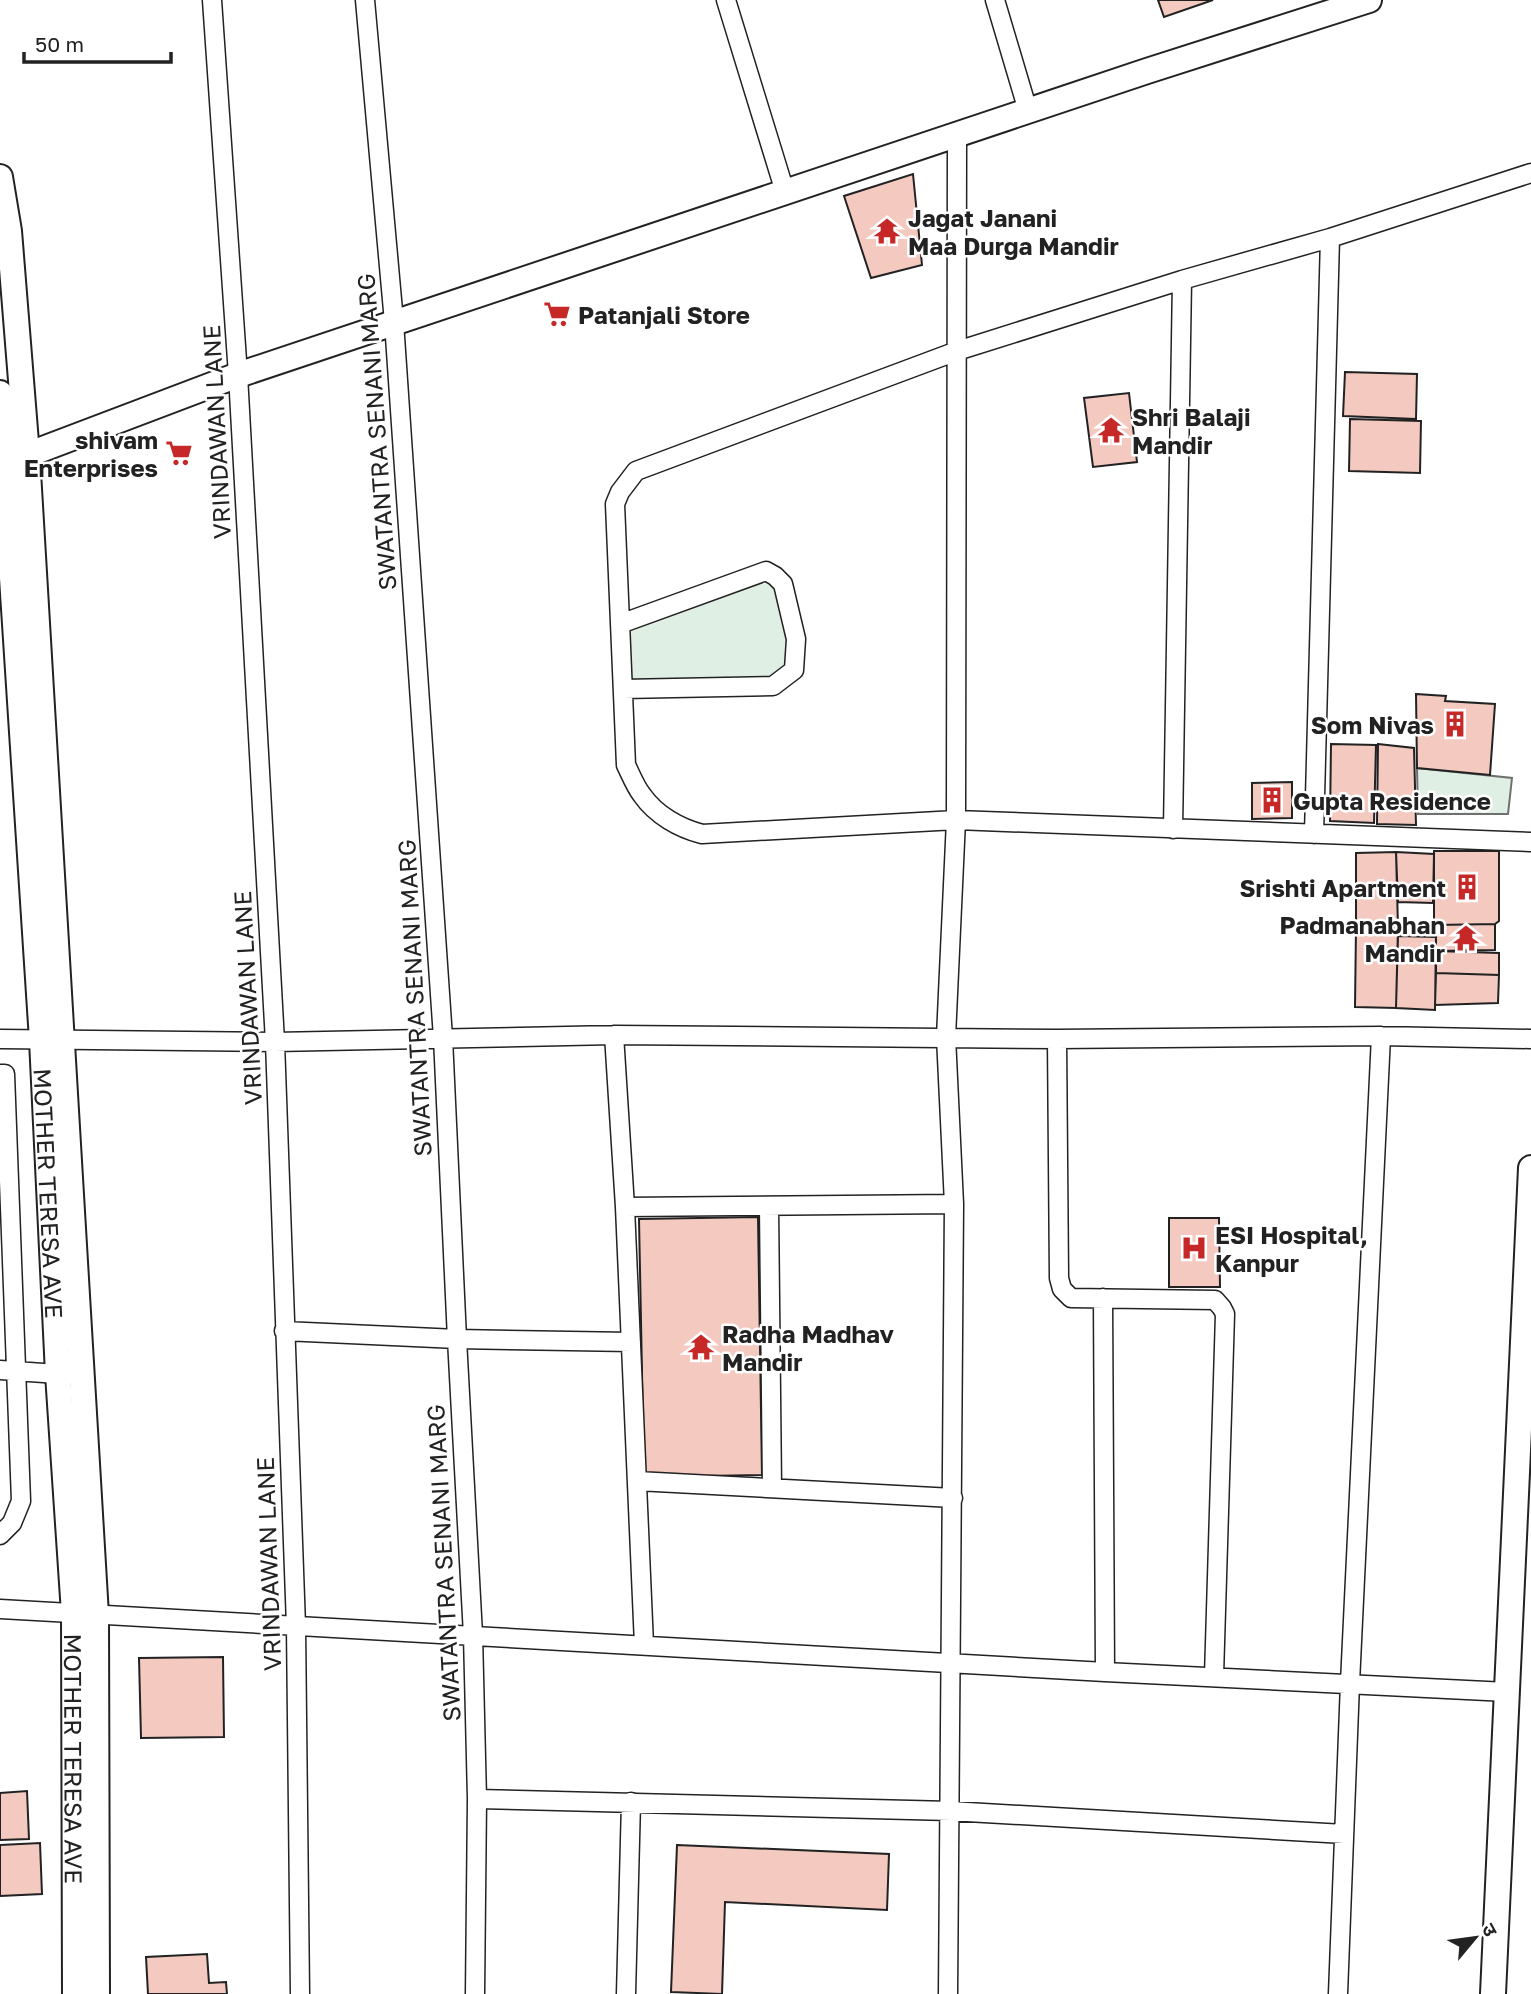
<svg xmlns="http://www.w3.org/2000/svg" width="1531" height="1994" font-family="'Golos Text','Noto Sans Devanagari',sans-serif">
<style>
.green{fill:#e0efe3;stroke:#6f6f6f;stroke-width:2}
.building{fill:#f3c9c0;stroke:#222;stroke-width:2}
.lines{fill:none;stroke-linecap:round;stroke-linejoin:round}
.street-casing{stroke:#222;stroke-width:21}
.secondary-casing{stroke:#222;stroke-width:28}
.street{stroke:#fff;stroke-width:18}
.secondary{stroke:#fff;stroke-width:24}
.labels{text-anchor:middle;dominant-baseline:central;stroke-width:5;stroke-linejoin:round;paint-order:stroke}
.poi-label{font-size:24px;font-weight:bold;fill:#222;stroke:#fff;text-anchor:start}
.street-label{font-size:24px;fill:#222;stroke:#fff}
</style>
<rect width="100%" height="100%" fill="#fff"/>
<path class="green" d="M 772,578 L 791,639 L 790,664 L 771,684 L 625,685 L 623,626 Z
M 1417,768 L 1512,778 L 1508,814 L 1418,814 Z"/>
<path class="building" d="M 1158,0 L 1213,0 L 1164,17 Z
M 913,174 L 922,265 L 871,278 L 844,196 Z
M 1345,372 L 1417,374 L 1416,419 L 1343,416 Z
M 1129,393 L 1137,462 L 1093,467 L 1084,398 Z
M 1350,419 L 1421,421 L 1420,473 L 1349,471 Z
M 1416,694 L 1446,696 L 1445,701 L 1495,704 L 1490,775 L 1417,768 Z
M 1331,744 L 1376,745 L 1374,823 L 1330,821 Z
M 1378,744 L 1414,748 L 1416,825 L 1377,824 Z
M 1292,782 L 1292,818 L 1252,819 L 1252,783 Z
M 1434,851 L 1499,851 L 1499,921 L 1495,924 L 1436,925 L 1434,922 Z
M 1396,852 L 1434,854 L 1433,903 L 1398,902 Z
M 1396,852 L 1398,928 L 1356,927 L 1356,853 Z
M 1495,924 L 1495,950 L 1436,951 L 1436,925 Z
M 1356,927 L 1398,928 L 1396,1008 L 1355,1007 Z
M 1398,936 L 1436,937 L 1435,1010 L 1396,1008 Z
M 1436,951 L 1499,953 L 1499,975 L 1436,973 Z
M 1436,973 L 1499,975 L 1498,1003 L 1435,1005 Z
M 758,1217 L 762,1475 L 644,1477 L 639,1219 Z
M 1169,1218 L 1219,1218 L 1220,1287 L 1169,1287 Z
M 223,1657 L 224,1737 L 141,1738 L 139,1658 Z
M 27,1791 L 29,1839 L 0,1840 L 0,1793 Z
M 40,1843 L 42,1894 L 0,1896 L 0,1845 Z
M 677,1845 L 889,1854 L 887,1910 L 725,1902 L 722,1994 L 671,1992 Z
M 207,1954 L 209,1983 L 226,1982 L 227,1994 L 148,1994 L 146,1957 Z"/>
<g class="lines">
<g class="street-casing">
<path id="street" d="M 212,0 L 238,375 L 275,1042 L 296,1626 L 300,1994
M 365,0 L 394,322 L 443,1038 L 457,1339 L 473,1635 L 477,1799 L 475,1994
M 726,0 L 785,192
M 995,0 L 1028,111
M 1531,173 L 1330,238 L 1182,280 L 957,351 L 636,471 L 620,492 L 615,504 L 626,765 C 631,775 635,786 642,795 C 656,815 679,828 702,834 L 956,820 L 1531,842
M 620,624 L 766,571 L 775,576 L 783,584 L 796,639 L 794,670 L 773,686 L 623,689
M 1173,829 L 1182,280
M 1314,834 L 1330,238
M 614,1035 L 625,1207 L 644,1645
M 0,1039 L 275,1042 L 614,1035 L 1057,1039 L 1381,1036 L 1531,1039
M 1057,1039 L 1059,1278 L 1062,1289 L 1071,1298 L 1215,1300 L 1222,1308 L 1225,1314 L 1214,1676
M 0,1074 L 5,1074 L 21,1501 L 12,1523 L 0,1535
M 769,1206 L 772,1488
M 625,1207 L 954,1204
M 1103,1298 L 1105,1672
M 284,1331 L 457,1339 L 631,1342
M 0,1370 L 58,1374 L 70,1374
M 637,1481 L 953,1498
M 0,1609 L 1105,1672 L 1507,1692
M 477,1799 L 950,1811 L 1344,1834
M 626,1994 L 631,1802
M 948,1994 L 954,1204 L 946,1037 L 956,820 L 957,134
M 1338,1994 L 1350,1683 L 1381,1036"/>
</g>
<g class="secondary-casing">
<g id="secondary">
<path d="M 0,177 L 9,231 L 27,455 L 96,1615 L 97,1994"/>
<path id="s1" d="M 0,393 L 42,1040 L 58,1374 L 74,1613 L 75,1994"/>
<path d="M 27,455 L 238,375 L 1147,71 L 1369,0"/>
<path d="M 1493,1994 L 1531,1168"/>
</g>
</g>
<use href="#street" class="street"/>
<use href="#secondary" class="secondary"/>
</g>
<defs>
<g id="temple-bare" transform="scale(2.1)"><path d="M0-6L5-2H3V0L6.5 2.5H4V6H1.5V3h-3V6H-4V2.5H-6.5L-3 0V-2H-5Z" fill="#c62828" stroke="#fff" stroke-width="2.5" paint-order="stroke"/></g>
<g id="supermarket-bare" transform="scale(2.1)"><path d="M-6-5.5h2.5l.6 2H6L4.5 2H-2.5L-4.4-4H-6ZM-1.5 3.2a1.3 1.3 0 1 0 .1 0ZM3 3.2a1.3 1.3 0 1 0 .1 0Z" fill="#c62828" stroke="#fff" stroke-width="2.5" paint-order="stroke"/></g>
<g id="building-bare" transform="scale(2.1)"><path d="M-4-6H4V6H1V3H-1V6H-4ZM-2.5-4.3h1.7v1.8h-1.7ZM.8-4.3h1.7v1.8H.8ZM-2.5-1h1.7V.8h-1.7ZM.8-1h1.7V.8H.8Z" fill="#c62828" stroke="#fff" stroke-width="2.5" paint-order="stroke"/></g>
<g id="hospital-bare" transform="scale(2.1)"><path d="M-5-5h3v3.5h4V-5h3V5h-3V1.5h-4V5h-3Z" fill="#c62828" stroke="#fff" stroke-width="2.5" paint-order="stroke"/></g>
</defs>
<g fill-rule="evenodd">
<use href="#temple-bare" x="887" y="231"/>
<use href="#supermarket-bare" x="557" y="314"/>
<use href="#temple-bare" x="1111" y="430"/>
<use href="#supermarket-bare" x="179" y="453"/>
<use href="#building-bare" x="1455" y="724"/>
<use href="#building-bare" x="1272" y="800"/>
<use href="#building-bare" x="1467" y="887"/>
<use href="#temple-bare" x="1466" y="938"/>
<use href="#hospital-bare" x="1194" y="1248"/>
<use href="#temple-bare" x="701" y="1347"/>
</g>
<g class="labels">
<g class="poi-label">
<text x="908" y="217">Jagat Janani<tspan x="908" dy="28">Maa Durga Mandir</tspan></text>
<text x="578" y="314">Patanjali Store</text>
<text x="1132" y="416">Shri Balaji<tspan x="1132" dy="28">Mandir</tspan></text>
<text x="158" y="439" text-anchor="end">shivam<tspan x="158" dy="28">Enterprises</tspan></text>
<text x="1434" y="724" text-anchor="end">Som Nivas</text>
<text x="1293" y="800">Gupta Residence</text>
<text x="1446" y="887" text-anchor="end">Srishti Apartment</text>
<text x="1445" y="924" text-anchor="end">Padmanabhan<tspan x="1445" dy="28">Mandir</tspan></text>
<text x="1215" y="1234">ESI Hospital,<tspan x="1215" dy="28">Kanpur</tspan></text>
<text x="722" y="1333">Radha Madhav<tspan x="722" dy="28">Mandir</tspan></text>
</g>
<g class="street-label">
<text transform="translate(216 432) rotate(-93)">VRINDAWAN LANE</text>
<text transform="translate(376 432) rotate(-94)">SWATANTRA SENANI MARG</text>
<text transform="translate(247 998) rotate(-93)">VRINDAWAN LANE</text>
<text transform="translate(414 998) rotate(-93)">SWATANTRA SENANI MARG</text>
<text stroke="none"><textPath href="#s1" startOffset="802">MOTHER TERESA AVE</textPath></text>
<text transform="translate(443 1563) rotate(-93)">SWATANTRA SENANI MARG</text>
<text transform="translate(268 1564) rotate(-92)">VRINDAWAN LANE</text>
<text stroke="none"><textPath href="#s1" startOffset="1368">MOTHER TERESA AVE</textPath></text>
</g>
</g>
<g transform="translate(1475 1938) rotate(61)" stroke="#ffffff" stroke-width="5" paint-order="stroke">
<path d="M0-5L12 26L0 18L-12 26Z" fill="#222222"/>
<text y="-10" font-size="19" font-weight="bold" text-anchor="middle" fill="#222222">उ</text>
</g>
<path d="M24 52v10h147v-10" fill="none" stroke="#222222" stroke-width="3.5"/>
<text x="35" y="52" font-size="21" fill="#222222" stroke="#ffffff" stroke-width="5" paint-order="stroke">50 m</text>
</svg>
